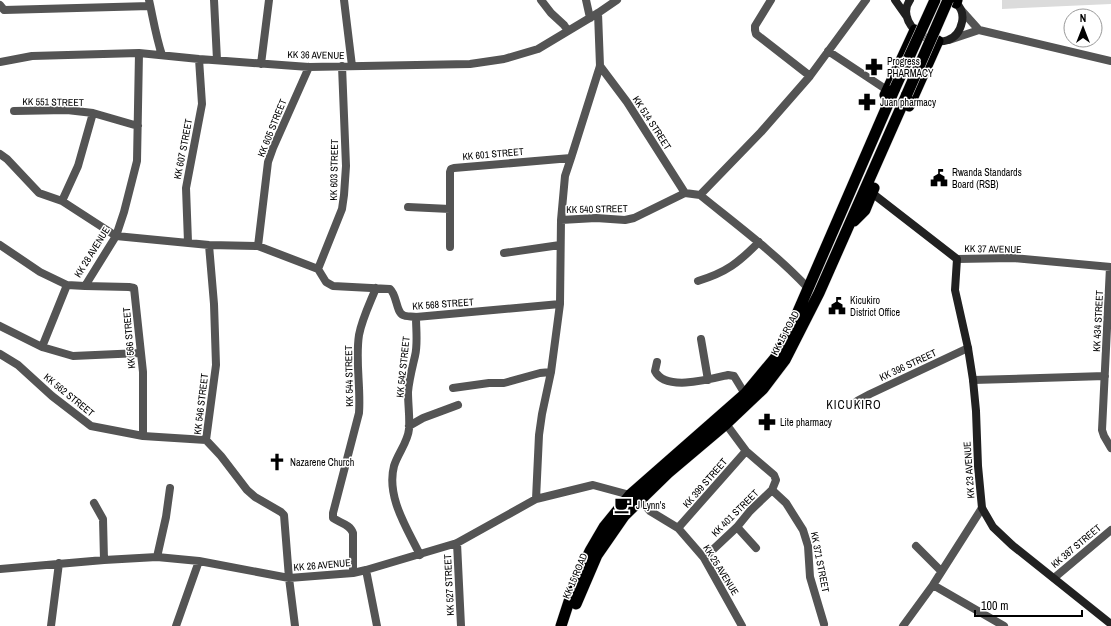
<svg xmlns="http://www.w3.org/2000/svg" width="1111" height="626" font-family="'Archivo Narrow',sans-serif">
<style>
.green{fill:#dbdbdb}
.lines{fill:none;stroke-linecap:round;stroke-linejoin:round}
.trunk-casing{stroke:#dbdbdb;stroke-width:12}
.minor{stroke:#545454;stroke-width:8}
.secondary{stroke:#212121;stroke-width:8}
.trunk{stroke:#000;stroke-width:11}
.trunk-bridge-casing{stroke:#dbdbdb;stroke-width:12;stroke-linecap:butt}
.trunk-bridge{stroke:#000;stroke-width:11}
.labels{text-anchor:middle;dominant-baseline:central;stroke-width:3;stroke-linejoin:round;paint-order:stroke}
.street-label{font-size:10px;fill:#000;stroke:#fff}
.poi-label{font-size:10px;fill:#000;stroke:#fff;text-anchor:start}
.quarter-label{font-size:12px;letter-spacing:1px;fill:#000;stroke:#fff}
</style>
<rect width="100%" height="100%" fill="#fff"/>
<path class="green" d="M 1002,0 L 1111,0 L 1111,4 L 1002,9 Z"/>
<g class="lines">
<g class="trunk-casing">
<path id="trunk" d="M 956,3 L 957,0
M 885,95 L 915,30
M 909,106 L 938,41
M 854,221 L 865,210 L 874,188
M 576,604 L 597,555 L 624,516 L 668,473 L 726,424 L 763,389 L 785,360 L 819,293 L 907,94
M 561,626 L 575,583 L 590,551 L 604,527 L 630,495 L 745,394 L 775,358 L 787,337 L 895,88"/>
</g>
<path class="minor" d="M 149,0 C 153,18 156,37 162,55
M 214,0 L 217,60
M 344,0 L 352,66
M 541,0 L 551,13 L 564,25 L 568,31
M 586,0 L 590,18
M 771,0 L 755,26 L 755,30 L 756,34 L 810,76
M 0,5 L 4,10 L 150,6
M 962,11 L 979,30
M 949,40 L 979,30 L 1111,61
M 828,51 L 887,90
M 0,62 L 32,56 L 139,53 L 199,59 L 309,67 L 470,64 L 504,59 L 538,49 L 598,13 L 617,0
M 261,64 L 269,0
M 600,66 L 627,102 L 685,193
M 14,111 L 67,110 L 93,113 L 138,126
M 93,113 L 78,166 L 62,201 L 116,236 L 209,245 L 258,246 L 318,269 L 326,282 L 333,286 L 390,289 C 397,295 396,312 403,315 C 406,317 412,316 416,317 L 560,304
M 0,154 L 7,159 L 39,193 L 62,201
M 700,195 C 737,225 775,253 808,288
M 408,207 L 450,209 L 450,172 L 451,169 L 454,168 L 571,158 L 600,66 L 598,13
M 450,209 L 450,247
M 561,220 L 565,176 L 571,158
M 188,242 L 186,188 L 202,104 L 199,59
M 0,245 L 40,272 L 67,285
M 209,245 L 214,304 L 216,365 L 206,440 L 221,456 L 247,490 L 255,497 L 281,512 L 284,515 L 289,578 L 295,626
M 258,246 L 268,162 L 273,148 L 309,67
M 504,253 L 560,245
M 957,259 L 1013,258 L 1111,267
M 1110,267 L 1102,430 L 1104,436 L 1111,448
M 318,269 L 342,209 L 344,195 L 346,166 L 342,66
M 698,281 C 727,272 738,263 759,242
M 85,286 L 129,287 L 134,288 L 143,372 L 143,436
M 416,317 C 416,330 418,344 415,356 C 412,369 409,380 408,392 C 408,405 410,417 409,429 C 408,442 398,453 394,466 C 386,497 407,528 420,555
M 0,326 L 42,347 L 67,285 L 85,286 L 116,236 L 124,212 L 137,161 L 139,53
M 701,339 L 708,380
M 42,347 L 73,356 L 140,353
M 0,354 L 18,365 L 52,396 L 91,426 L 143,436 L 206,440
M 657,362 L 655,371 C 665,392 711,379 728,375 L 734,376 L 745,394
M 973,380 L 1105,376
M 453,388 L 489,383 L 504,383 L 540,373 L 551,372
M 857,401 L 870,394 L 968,348
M 409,426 L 423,418 L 458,405
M 772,490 L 786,503 L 803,530 L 808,546 L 810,577 L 824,624
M 536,499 L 539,435 L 542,414 L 551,372 L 560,304 L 561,220 L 596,218 L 625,220 L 634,218 L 685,193 L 700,195 L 761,132 L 810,76 L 866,0
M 640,500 L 650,511 L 678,528 L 704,558 L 742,626
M 94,503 L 103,519 L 104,560
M 737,527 L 756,548
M 678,528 L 746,451
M 457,543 L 461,626
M 916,546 L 941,571
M 157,557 L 166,517 L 170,488
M 704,558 L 737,527 L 750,511 L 772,490 L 776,480 L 774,475 L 746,451 L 726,424
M 0,569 L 104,560 L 157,557 L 199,561 L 289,578 L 353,573 L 366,570 L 457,543 L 536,499 L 593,485 L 630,495
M 366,570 L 377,626
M 353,573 L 353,533 C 350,524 340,523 333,518 L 333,513 L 359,413 C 361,387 355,361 359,335 C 362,319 370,303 376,288
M 1054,578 L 1111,530
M 933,585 L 1004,626
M 51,626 L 59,563
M 176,626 L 199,561
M 903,626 L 933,585 L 982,508"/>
<path class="secondary" d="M 895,0 L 907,17
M 910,0 C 890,28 953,64 962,22 C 964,12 960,6 953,0
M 872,193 L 957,259 L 955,290 L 968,348 L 973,380 L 976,411 L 978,466 L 982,508 L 993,527 L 1012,545 L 1111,624"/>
<use href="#trunk" class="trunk"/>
<g class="trunk-bridge-casing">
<path id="trunk-bridge" d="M 895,88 L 935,0
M 907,94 L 948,0"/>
</g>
<use href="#trunk-bridge" class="trunk-bridge"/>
</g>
<defs>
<g id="pharmacy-bare" transform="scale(1.38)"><path d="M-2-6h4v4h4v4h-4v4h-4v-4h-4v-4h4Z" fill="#000" stroke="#fff" stroke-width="2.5" paint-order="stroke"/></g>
<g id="civic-bare" transform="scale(1.38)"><path d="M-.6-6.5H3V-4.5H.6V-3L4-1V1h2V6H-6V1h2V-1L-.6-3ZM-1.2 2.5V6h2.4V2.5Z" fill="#000" stroke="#fff" stroke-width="2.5" paint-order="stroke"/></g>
<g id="church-bare" transform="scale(1.38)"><path d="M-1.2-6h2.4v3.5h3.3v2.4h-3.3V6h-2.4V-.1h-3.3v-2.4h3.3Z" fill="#000" stroke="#fff" stroke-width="2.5" paint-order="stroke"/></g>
<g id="cafe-bare" transform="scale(1.38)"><path d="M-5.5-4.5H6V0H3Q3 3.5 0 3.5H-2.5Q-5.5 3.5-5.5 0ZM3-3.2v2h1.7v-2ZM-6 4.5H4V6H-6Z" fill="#000" stroke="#fff" stroke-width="2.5" paint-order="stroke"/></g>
</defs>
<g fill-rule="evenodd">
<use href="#pharmacy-bare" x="874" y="67"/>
<use href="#pharmacy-bare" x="867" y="102"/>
<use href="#civic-bare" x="939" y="178"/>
<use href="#civic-bare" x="837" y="306"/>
<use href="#pharmacy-bare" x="767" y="422"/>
<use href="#church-bare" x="277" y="462"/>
<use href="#cafe-bare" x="623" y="505"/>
</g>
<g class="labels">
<g class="street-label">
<text transform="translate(316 55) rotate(1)">KK 36 AVENUE</text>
<text transform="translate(53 102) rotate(1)">KK 551 STREET</text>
<text transform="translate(652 123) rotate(57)">KK 514 STREET</text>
<text transform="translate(272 128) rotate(-68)">KK 605 STREET</text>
<text transform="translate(183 149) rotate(-79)">KK 607 STREET</text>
<text transform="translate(493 154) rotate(-5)">KK 601 STREET</text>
<text transform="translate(334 170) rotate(-89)">KK 603 STREET</text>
<text transform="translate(597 209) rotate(-1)">KK 540 STREET</text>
<text transform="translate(993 249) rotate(1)">KK 37 AVENUE</text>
<text transform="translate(92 252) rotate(-58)">KK 28 AVENUE</text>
<text transform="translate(443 304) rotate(-4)">KK 568 STREET</text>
<text transform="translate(1098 321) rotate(-87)">KK 434 STREET</text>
<text transform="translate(785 333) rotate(-62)">KK 15 ROAD</text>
<text transform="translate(129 338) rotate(-95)">KK 566 STREET</text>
<text transform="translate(908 365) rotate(-25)">KK 396 STREET</text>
<text transform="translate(403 367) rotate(-84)">KK 542 STREET</text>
<text transform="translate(349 376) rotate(-91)">KK 544 STREET</text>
<text transform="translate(69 395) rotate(39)">KK 562 STREET</text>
<text transform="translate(201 404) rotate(-83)">KK 546 STREET</text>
<text transform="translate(969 470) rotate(-94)">KK 23 AVENUE</text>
<text transform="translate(705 483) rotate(-49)">KK 399 STREET</text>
<text transform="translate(735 513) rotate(-45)">KK 401 STREET</text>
<text transform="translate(1076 546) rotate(-40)">KK 387 STREET</text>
<text transform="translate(820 562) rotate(79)">KK 371 STREET</text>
<text transform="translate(322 565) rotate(-5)">KK 26 AVENUE</text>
<text transform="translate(721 570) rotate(58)">KK 25 AVENUE</text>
<text transform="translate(575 576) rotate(-67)">KK 15 ROAD</text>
<text transform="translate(449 585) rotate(-93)">KK 527 STREET</text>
</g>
<g class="poi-label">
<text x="887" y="61">Progress<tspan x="887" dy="12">PHARMACY</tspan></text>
<text x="880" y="102">Juan pharmacy</text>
<text x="952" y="172">Rwanda Standards<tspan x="952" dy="12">Board (RSB)</tspan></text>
<text x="850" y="300">Kicukiro<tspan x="850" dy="12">District Office</tspan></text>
<text x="780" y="422">Lite pharmacy</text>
<text x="290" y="462">Nazarene Church</text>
<text x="636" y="505">J Lynn's</text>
</g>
<g class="quarter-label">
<text x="854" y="405">KICUKIRO</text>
</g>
</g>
<g transform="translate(1083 28)"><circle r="19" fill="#ffffff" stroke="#999999"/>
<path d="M0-3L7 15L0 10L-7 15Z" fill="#000000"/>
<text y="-6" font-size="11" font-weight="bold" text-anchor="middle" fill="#000000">N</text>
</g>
<path d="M975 610v6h107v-6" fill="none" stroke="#000000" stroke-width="2"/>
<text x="981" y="610" font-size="12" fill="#000000" stroke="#ffffff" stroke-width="3" paint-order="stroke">100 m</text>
</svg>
